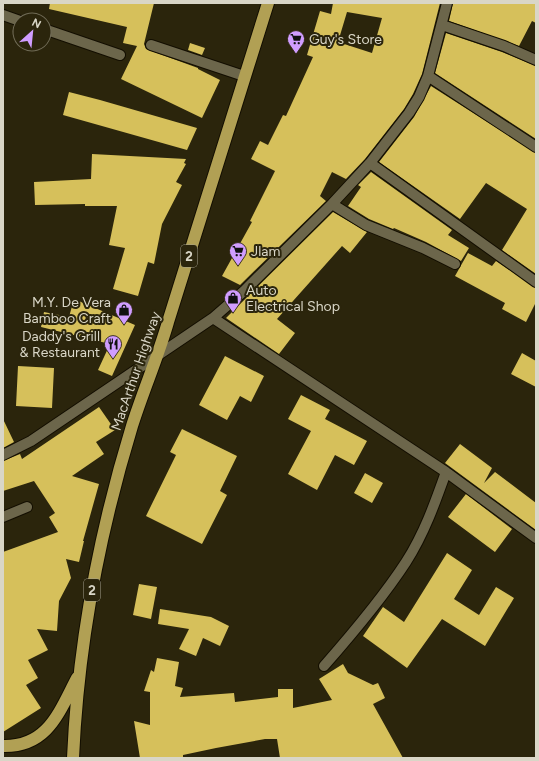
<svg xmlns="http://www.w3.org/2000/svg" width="539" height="761" font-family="Figtree,sans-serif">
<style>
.building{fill:#d6c05b;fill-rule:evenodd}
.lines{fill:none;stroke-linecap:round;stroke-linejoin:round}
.minor-casing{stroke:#130e00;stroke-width:12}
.highway-casing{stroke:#130e00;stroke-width:14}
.minor{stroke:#6c664b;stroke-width:10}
.highway{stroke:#b1a054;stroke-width:12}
.labels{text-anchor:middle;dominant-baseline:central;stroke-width:4;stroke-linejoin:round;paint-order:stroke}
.shield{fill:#2b250c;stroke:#a5a18f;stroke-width:1}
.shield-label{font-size:13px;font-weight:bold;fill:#d9d6c7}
.poi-label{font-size:14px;fill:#d9d6c7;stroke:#2b250c;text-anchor:start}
.street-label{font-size:14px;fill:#d9d6c7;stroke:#2b250c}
</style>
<rect width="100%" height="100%" fill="#2b250c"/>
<path class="building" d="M 50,3 L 154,3 L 144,44 L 146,49 L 198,68 L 198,69 L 220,80 L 202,118 L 121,79 L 137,46 L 123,43 L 127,27 L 49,9 Z
M 333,3 L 440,3 L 422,74 L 413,94 L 404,109 L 365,159 L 346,179 L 332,172 L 320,196 L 326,201 L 240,285 L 222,276 L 252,222 L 250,221 L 275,171 L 251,159 L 260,141 L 268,145 L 283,115 L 286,116 L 313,57 L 307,55 L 320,11 L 331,14 ZM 347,12 L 382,18 L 372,53 L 338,42 Z
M 453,3 L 536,3 L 536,23 L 532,21 L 519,46 L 449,21 Z
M 446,33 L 502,52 L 536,66 L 536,139 L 435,73 Z
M 190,43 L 205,48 L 202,55 L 188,50 Z
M 431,86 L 536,153 L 536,274 L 502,250 L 527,209 L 486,183 L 460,219 L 379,162 L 414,117 Z
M 69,92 L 100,100 L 197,128 L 187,150 L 63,115 Z
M 92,154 L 186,159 L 184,163 L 186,164 L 176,182 L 182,185 L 162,224 L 154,264 L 148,262 L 138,296 L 113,289 L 125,248 L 109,245 L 117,206 L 85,206 L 85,204 L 35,205 L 34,182 L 91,179 Z
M 371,172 L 452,230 L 448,235 L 469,248 L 461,261 L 426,242 L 394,228 L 393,229 L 369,219 L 348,206 L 361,187 L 358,185 Z
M 333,212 L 367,232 L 350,253 L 342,246 L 277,319 L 295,333 L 279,354 L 226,318 Z
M 468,253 L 492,266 L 496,261 L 536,288 L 536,302 L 526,322 L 502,309 L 505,303 L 455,276 Z
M 74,299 L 135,325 L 112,376 L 98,370 L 110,344 L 41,327 L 44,312 L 69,317 Z
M 522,353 L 536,361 L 536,387 L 511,374 Z
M 225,356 L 264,376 L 251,402 L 240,396 L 227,420 L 199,405 Z
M 18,366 L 54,368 L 52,408 L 16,406 Z
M 301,395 L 330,410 L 325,419 L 367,441 L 354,465 L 335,455 L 317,490 L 288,474 L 311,431 L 288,419 Z
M 99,407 L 115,430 L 96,442 L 104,454 L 72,476 L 99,484 L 83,541 L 84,541 L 79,562 L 66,559 L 71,578 L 59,601 L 57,631 L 37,629 L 48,650 L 28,660 L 38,678 L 26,685 L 41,708 L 3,732 L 3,552 L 58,532 L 49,517 L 55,513 L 34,481 L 3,491 L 3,461 L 20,454 L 22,459 Z
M 3,419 L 14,442 L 3,448 Z
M 182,429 L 237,456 L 220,491 L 227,495 L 202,544 L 146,516 L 176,455 L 170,452 Z
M 460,444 L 492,468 L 484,483 L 495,472 L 536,503 L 536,530 L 445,463 Z
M 365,473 L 383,483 L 372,503 L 354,493 Z
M 466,494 L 512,529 L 495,552 L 448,517 Z
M 447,553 L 472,570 L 454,599 L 479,615 L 496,587 L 514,598 L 485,646 L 442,619 L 407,668 L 363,636 L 383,607 L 404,622 Z
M 139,584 L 157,587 L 151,619 L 133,615 Z
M 160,609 L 211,617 L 229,626 L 220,646 L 203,638 L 196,656 L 179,649 L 189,629 L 158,624 Z
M 157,658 L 179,662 L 175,686 L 183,688 L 180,697 L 234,693 L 235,702 L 278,697 L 278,689 L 293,689 L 293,708 L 332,700 L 319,679 L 343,664 L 348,673 L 373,685 L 378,683 L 385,698 L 373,704 L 403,758 L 280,758 L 277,739 L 265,739 L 216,748 L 183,755 L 183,758 L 140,758 L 134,721 L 150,725 L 150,692 L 144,691 L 151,670 L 154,672 Z"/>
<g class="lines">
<g class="minor-casing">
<path id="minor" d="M 3,15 L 20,21
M 442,25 L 504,46 L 536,60
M 44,29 L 120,55
M 151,45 L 244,76
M 428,76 L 536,147
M 370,163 L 536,282
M 332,204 L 366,225 L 423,248 L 455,264
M 213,318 L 446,472 L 536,538
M 3,455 L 31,441 L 213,318 L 244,291 L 332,204 L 370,163 L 409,113 L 419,97 L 428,76 L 447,3
M 3,517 L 27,507
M 324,666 C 353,633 382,599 406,562 C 424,534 435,503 446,472"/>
</g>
<g class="highway-casing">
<path id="highway" d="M 3,746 C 48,747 59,712 77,678
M 73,758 C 78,645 99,534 132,426 C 143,391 158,357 168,322 C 202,216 234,109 268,3"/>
</g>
<use href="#minor" class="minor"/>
<use href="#highway" class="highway"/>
</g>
<defs>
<g id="supermarket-pin" transform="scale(0.9)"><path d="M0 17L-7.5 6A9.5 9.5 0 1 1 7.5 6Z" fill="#d09dff" stroke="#2b250c"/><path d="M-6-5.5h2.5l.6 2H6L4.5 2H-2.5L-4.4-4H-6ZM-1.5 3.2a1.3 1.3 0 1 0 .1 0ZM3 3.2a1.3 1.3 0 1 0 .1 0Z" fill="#111"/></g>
<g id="shop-pin" transform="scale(0.9)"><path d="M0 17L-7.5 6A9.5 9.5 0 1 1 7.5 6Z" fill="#d09dff" stroke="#2b250c"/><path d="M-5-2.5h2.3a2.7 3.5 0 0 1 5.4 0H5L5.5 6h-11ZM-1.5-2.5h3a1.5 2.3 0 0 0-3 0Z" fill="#111"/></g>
<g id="restaurant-pin" transform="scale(0.9)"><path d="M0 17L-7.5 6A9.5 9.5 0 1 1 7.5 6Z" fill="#d09dff" stroke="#2b250c"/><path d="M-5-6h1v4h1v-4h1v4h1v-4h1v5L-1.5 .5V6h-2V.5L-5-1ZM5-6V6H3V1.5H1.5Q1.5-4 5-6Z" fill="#111"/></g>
</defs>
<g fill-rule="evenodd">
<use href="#supermarket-pin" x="296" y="39"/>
<use href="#supermarket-pin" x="238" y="251"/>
<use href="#shop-pin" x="233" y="298"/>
<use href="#shop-pin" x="124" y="310"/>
<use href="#restaurant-pin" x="113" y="344"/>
</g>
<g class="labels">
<g class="shield">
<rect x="181" y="245" width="16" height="22" rx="3"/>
<rect x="84" y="579" width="16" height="22" rx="3"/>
</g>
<g class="shield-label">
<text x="189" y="256">2</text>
<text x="92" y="590">2</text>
</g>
<g class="poi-label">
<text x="309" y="39">Guy's Store</text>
<text x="251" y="251">Jlam</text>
<text x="246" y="290">Auto<tspan x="246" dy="16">Electrical Shop</tspan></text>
<text x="111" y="302" text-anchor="end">M.Y. De Vera<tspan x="111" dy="16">Bamboo Craft</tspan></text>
<text x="100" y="336" text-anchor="end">Daddy's Grill<tspan x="100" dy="16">&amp; Restaurant</tspan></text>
</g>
<g class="street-label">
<text transform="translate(136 371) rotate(-71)">MacArthur Highway</text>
</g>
</g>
<rect width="539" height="761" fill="none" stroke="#d9d6c7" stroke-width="8"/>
<g transform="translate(32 32) rotate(27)"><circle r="19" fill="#2b250c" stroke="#716c57"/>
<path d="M0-3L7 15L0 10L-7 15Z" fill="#d09dff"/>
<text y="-6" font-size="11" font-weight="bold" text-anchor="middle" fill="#d9d6c7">N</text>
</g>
</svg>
